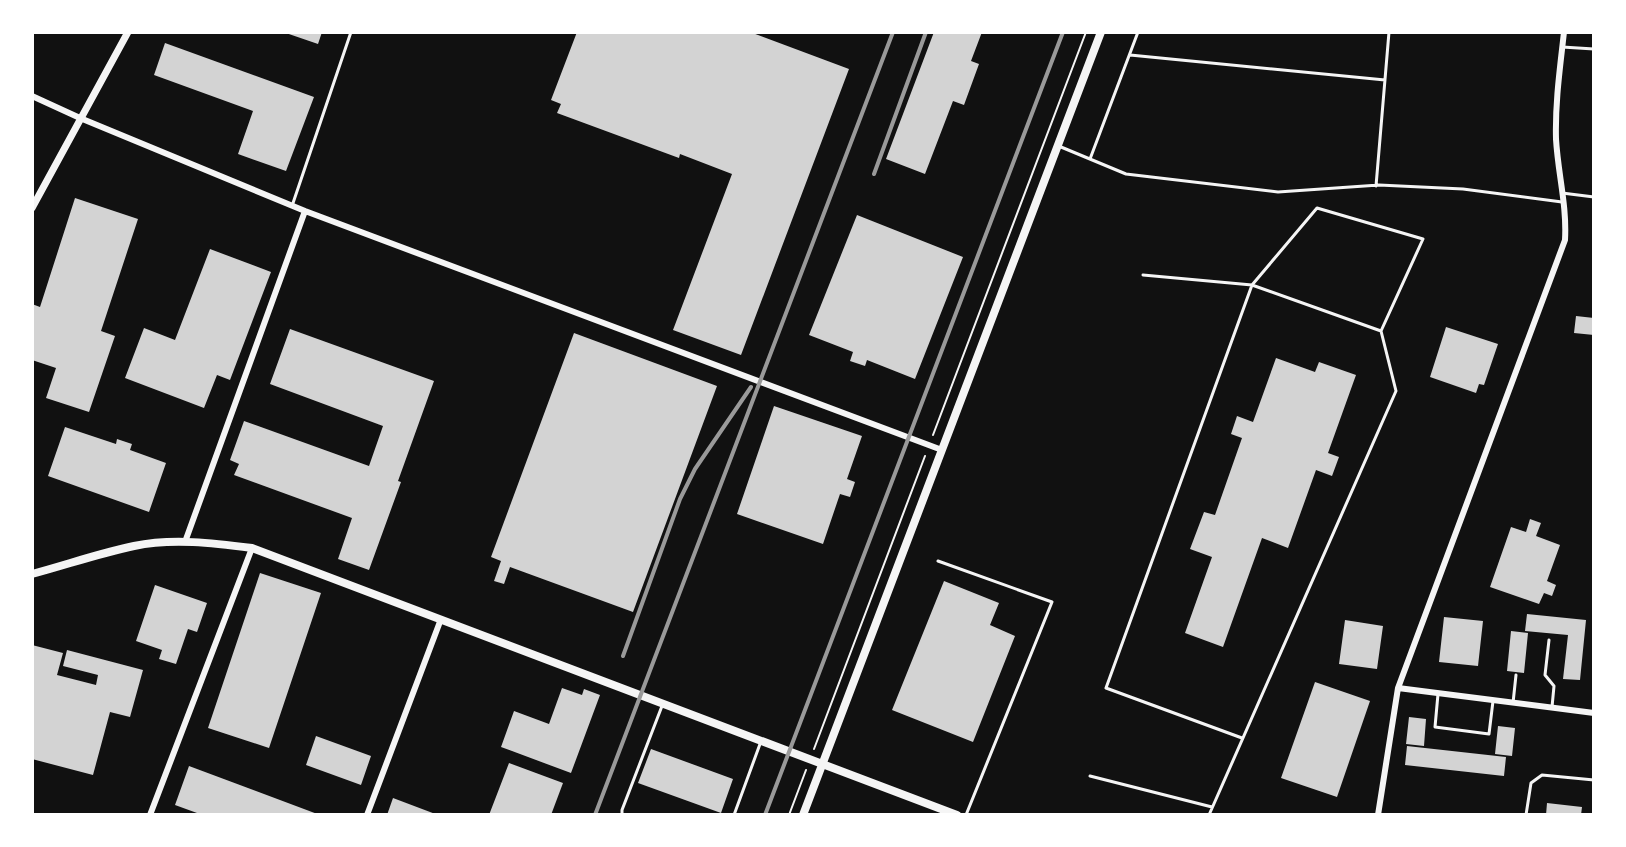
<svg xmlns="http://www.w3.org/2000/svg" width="1626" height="847" font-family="Figtree,sans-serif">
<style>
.building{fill:#d3d3d3}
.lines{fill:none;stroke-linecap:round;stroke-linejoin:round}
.path{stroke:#f5f5f5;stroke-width:2}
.service{stroke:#f5f5f5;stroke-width:3}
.minor{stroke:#f5f5f5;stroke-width:6}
.tertiary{stroke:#f5f5f5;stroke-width:7}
.secondary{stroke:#f5f5f5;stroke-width:8}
.rail{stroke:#9a9a9a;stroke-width:4}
</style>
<rect width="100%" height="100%" fill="#111"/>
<path class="building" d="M 283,32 L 322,32 L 318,44 Z
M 577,32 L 750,32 L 849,69 L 741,355 L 673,330 L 732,174 L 680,154 L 679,158 L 557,113 L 561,104 L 551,100 Z
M 934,32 L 982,32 L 971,61 L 979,64 L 964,105 L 953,101 L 925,174 L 886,159 Z
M 165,43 L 314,97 L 286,171 L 238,154 L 253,111 L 154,75 Z
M 75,198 L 138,219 L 101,331 L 115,336 L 89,412 L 46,398 L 56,368 L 32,360 L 32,304 L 40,307 Z
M 857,215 L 963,257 L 915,379 L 867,360 L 865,366 L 850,361 L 853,352 L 809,335 Z
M 210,249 L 271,272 L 230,380 L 217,375 L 204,408 L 125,378 L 144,328 L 175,340 Z
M 1576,316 L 1594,318 L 1594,335 L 1574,333 Z
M 1446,327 L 1498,344 L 1484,385 L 1479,384 L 1476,393 L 1430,377 Z
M 290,329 L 434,381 L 398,481 L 401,482 L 369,570 L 338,559 L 352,518 L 234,475 L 239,464 L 230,460 L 244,421 L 369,466 L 383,426 L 270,384 Z
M 574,333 L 717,386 L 633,612 L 510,567 L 504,584 L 494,581 L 501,561 L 491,557 Z
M 1276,358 L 1315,372 L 1319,362 L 1356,375 L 1328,453 L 1339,457 L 1332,476 L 1316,470 L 1288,548 L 1262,538 L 1223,647 L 1185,633 L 1212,557 L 1190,549 L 1204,512 L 1215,515 L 1242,438 L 1231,434 L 1237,416 L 1253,422 Z
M 774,406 L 862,436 L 847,479 L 855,482 L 850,497 L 840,494 L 823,544 L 737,514 Z
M 65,427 L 116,444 L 117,439 L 132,444 L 130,450 L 166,463 L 149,512 L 48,476 Z
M 1530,519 L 1541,523 L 1536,536 L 1560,545 L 1547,581 L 1556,585 L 1552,596 L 1544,593 L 1539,604 L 1490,587 L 1511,527 L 1526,532 Z
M 260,573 L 321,593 L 269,748 L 208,728 Z
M 944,581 L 999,603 L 990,625 L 1015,636 L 973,742 L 892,710 Z
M 155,585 L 207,603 L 197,632 L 188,629 L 176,664 L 159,659 L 162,650 L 136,641 Z
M 1527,614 L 1586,620 L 1580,680 L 1563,679 L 1568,635 L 1525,631 Z
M 1444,617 L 1483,621 L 1478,666 L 1439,662 Z
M 1345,620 L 1383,626 L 1377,669 L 1339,664 Z
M 1511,631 L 1528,633 L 1524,673 L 1507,671 Z
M 32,645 L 63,653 L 57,675 L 96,685 L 98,675 L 63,666 L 67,650 L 143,670 L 130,717 L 110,712 L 93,775 L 32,759 Z
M 1315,682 L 1370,701 L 1337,797 L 1281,778 Z
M 562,688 L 582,695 L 584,689 L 600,695 L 571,773 L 501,747 L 514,711 L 549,724 Z
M 1409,717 L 1426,719 L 1424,746 L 1406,744 Z
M 1498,726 L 1515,728 L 1512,756 L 1495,754 Z
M 316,736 L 371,756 L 361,785 L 306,765 Z
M 1407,746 L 1506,757 L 1504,776 L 1405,765 Z
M 651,749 L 733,779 L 721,813 L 638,783 Z
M 509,763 L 563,783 L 551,815 L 489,815 Z
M 189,766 L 320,815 L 197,815 L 197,813 L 175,805 Z
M 393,798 L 438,815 L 387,815 Z
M 1547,803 L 1582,807 L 1581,815 L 1546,815 Z"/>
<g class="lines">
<path class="path" d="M 933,435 L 1086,32
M 814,749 L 925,456
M 789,815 L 806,770"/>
<path class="service" d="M 1562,47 L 1594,49
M 1130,55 L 1385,80
M 1061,147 L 1126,174 L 1278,192 L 1379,185 L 1463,189 L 1562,202
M 1090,159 L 1138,32
M 1376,186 L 1389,32
M 1562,193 L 1594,197
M 292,206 L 351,32
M 1143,275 L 1252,285 L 1317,208 L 1423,239 L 1381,331
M 938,561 L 1052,602 L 966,815
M 1549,640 L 1545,675 L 1554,686 L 1552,707
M 1438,694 L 1435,727 L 1489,734 L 1493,701
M 1513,703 L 1516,675
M 1090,776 L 1212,807
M 622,815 L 622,810 L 662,706
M 734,815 L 760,744
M 1209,815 L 1396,391 L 1381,331 L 1252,285 L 1106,688 L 1242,738
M 1526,815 L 1531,783 L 1542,775 L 1594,780"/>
<path class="minor" d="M 32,96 L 80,118 L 305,211 L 942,450
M 185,542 L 305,211
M 1398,688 L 1594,713
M 150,815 L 252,548
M 367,815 L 441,619
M 1378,815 L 1398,688 L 1565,240 C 1567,205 1558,174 1556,139 C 1555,103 1560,68 1564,32"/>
<path class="tertiary" d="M 32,208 L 128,32"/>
<path class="secondary" d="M 32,574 C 66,565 100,553 134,546 C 172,538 214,543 252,548 L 957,815
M 803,815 L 1101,32"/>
<path class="rail" d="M 874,174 L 926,32
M 623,656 L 680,499 L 695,469 L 751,387
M 595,815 L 893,32
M 765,815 L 1063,32"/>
</g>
<rect width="1626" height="847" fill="none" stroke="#ffffff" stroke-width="68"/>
</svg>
